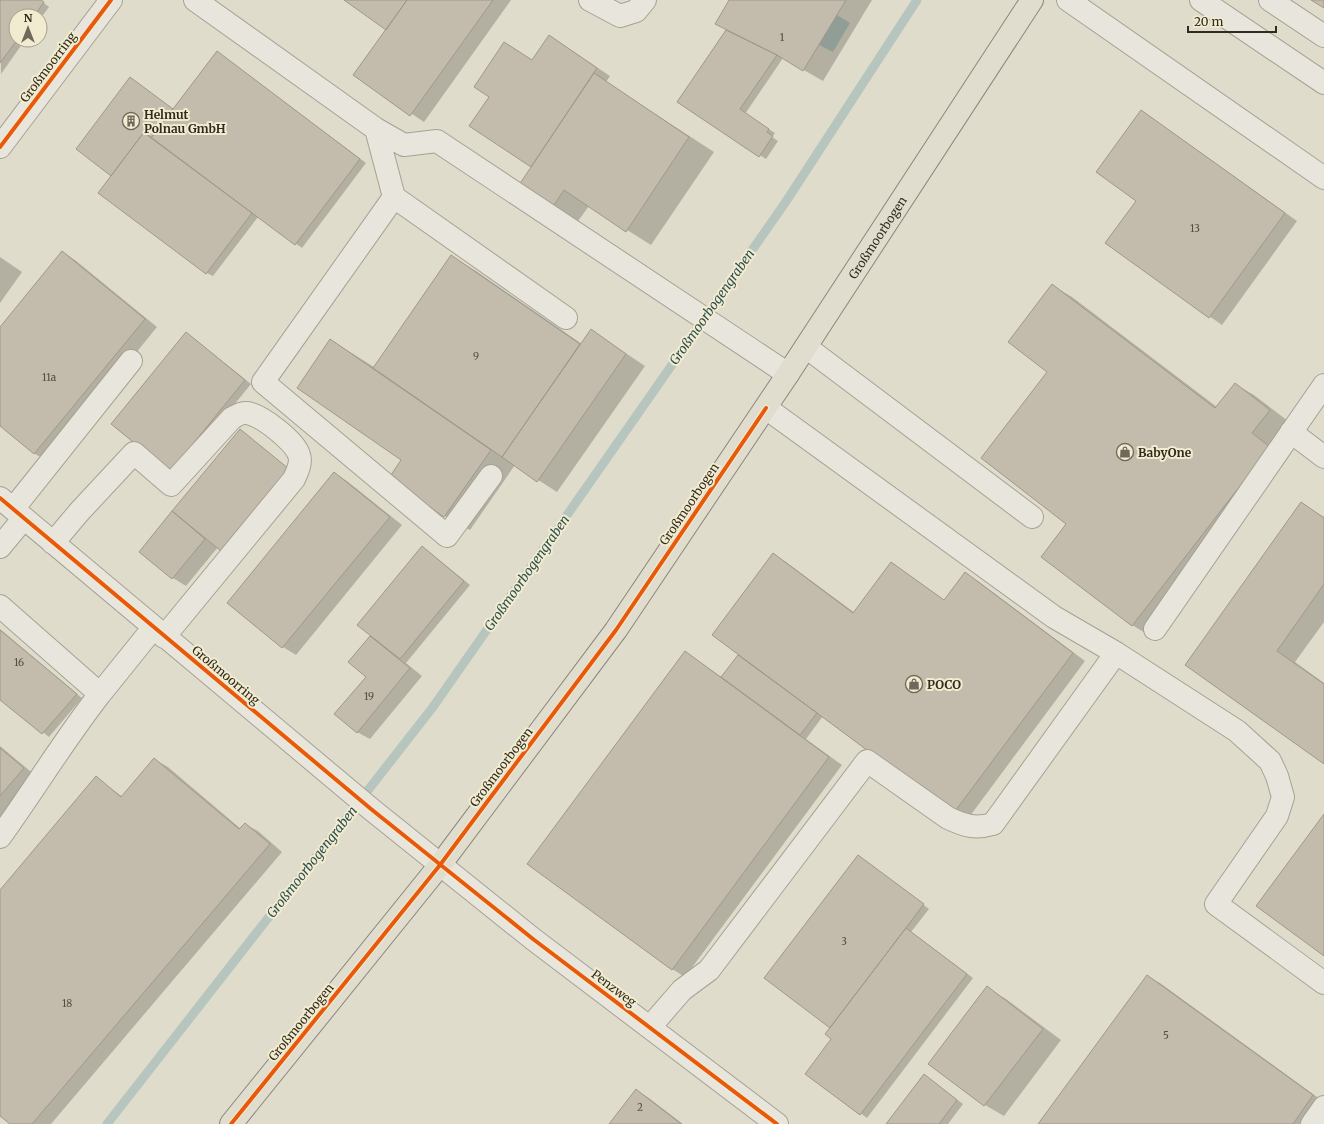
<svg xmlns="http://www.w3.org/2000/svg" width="1324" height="1124" font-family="Merriweather,serif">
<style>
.water{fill:#b6c6be}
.shadow{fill:#0003}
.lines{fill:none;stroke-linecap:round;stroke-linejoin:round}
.stream{stroke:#b6c6be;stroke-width:9}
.building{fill:#c3bcac;stroke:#9f988b}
.minor-casing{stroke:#a5a194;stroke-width:24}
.major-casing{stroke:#8b867b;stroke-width:24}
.minor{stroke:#e8e6dc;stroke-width:22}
.major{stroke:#e0ddce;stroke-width:22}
.cycleway-casing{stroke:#f1ecd0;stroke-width:6}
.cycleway{stroke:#e8590c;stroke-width:4}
.labels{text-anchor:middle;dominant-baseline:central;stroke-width:4;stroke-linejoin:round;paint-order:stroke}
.number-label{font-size:10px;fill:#564e42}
.street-label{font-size:12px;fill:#322a1e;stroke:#f1ecd0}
.poi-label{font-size:12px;font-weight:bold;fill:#322a1e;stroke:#f1ecd0;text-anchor:start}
.water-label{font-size:13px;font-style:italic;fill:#2e4e50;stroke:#f1ecd0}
</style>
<rect width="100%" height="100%" fill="#e0dccb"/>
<path class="water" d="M 837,15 L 850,23 L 833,52 L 819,45 Z"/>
<path class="shadow" d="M 0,0 L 40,0 L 49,7 L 40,19 L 40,16 L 16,16 L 16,40 L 25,40 L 1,74 Z
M 346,0 L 511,0 L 424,122 L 354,75 L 387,29 Z
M 730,0 L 872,0 L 823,81 L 783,58 L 745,114 L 775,133 L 772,137 L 778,141 L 766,159 L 679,102 L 727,30 Z
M 505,43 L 533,61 L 562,44 L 610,76 L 606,82 L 714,152 L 651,245 L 589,206 L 578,221 L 553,207 L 532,167 L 470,125 L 490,96 Z
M 223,56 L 366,163 L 302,248 L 258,217 L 213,276 L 207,273 L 113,176 L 130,78 L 174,110 Z
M 1142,111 L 1297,221 L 1222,325 L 1106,243 L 1137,200 Z
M 63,252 L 75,260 L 157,327 L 48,461 L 35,454 L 0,425 L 0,329 Z
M 451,256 L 476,271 L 582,344 L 591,330 L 645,366 L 557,492 L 515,465 L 470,530 L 445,516 L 390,478 L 403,459 L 331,340 L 374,367 Z
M 0,257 L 22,272 L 0,303 Z
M 1053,286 L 1072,297 L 1217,407 L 1235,384 L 1254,395 L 1288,421 L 1270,445 L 1288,458 L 1152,637 L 1132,625 L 1068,523 L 1049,372 Z
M 192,337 L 251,384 L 177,475 Z
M 240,430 L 294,473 L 218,547 L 186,586 L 173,578 L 140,552 Z
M 334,473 L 347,481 L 402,525 L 296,655 L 283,647 L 229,603 Z
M 1301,503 L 1324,517 L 1324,622 L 1295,662 L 1324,683 L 1324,763 L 1186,665 Z
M 428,551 L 470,585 L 406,663 L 422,676 L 370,739 L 357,732 L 367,677 L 370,637 L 376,639 Z
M 773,555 L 786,562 L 855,613 L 892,563 L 945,601 L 965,574 L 978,581 L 1085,661 L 967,820 L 823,716 L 806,739 L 842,765 L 685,977 L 672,969 L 685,652 L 723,678 L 738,656 L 744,659 Z
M 0,629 L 82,698 L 49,737 L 0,698 Z
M 0,746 L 36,776 L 0,819 Z
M 155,760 L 168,767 L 241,829 L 245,824 L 258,831 L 282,852 L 51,1124 L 12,1124 L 0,1114 L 0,891 L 96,778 L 123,797 Z
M 858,856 L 929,909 L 911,932 L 973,978 L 867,1118 L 807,1073 L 833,1039 L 831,1028 Z
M 1147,976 L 1160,983 L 1324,1102 L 1311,1124 L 1039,1124 Z
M 987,988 L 1006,999 L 1061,1040 L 1004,1116 L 985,1105 Z
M 930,1079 L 963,1104 L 948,1124 L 887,1124 Z
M 636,1090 L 649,1098 L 683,1124 L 610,1124 Z"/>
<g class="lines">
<path class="stream" d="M 107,1124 L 433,707 L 785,203 L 917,0"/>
</g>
<path class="building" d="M 0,0 L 41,0 L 44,2 L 34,16 L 16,16 L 17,40 L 0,63 Z
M 344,0 L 407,0 L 386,30 Z
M 407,0 L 493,0 L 410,116 L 353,75 Z
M 729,0 L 846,0 L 803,71 L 777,55 L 715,24 Z
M 1311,0 L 1324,0 L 1324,8 Z
M 726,30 L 777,55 L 740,109 L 769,129 L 767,132 L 773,136 L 759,157 L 677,102 Z
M 549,35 L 597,68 L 531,167 L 469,126 L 489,97 L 474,87 L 504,42 L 532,60 Z
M 217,51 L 360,159 L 295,245 L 151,138 Z
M 594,73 L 689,137 L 626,232 L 564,190 L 552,208 L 519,185 Z
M 130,77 L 173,109 L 151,138 L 144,132 L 111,176 L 76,149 Z
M 1141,110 L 1285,213 L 1209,318 L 1105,243 L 1136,201 L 1096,172 Z
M 144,132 L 252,213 L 206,274 L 98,193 Z
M 62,251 L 145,319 L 34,454 L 0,426 L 0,327 Z
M 451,255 L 580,344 L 502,457 L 373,368 Z
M 1052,284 L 1215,408 L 1235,383 L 1270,410 L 1252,433 L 1270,447 L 1132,626 L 1041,557 L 1066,524 L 981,458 L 1047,372 L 1008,342 Z
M 591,329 L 626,354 L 537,482 L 502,457 Z
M 186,332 L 245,380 L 170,472 L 111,424 Z
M 330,339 L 491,450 L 444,517 L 389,478 L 401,460 L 297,388 Z
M 240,429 L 289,469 L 221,551 L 172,511 Z
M 334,472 L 390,517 L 282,648 L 227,603 Z
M 1301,502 L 1324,518 L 1324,584 L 1277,651 L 1324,684 L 1324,764 L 1185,665 Z
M 172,511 L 205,539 L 172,579 L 139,552 Z
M 422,546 L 464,581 L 400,659 L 357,625 Z
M 773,553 L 853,613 L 891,562 L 944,600 L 965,572 L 1073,653 L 953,814 L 712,635 Z
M 0,630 L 77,694 L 42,734 L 0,700 Z
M 370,636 L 410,668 L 357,733 L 334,714 L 366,677 L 348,662 Z
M 685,651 L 829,757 L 672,970 L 527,864 Z
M 738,655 L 817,713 L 800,735 L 721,677 Z
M 0,748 L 24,768 L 0,796 Z
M 154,758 L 239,829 L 245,823 L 270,844 L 32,1124 L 10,1124 L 0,1116 L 0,890 L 96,776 L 121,797 Z
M 1324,814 L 1324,956 L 1256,906 Z
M 858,855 L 924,904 L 830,1028 L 764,978 Z
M 906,928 L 967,974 L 860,1115 L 805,1074 L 831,1039 L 825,1034 Z
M 1147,975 L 1313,1095 L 1293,1124 L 1038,1124 Z
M 987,986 L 1043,1029 L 984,1106 L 928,1064 Z
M 924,1074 L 957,1100 L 939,1124 L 886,1124 Z
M 636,1089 L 637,1090 L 681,1124 L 609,1124 Z"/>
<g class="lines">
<g class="minor-casing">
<path id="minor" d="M 195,0 L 376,129 L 404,145 L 437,141 L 788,374
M 590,0 L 620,16 L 636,11 L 645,0
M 1068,0 L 1324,178
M 1201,0 L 1324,83
M 1270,0 L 1324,36
M 376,129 L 394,197 L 566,318
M 0,147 L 111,0
M 394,197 L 263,382 L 447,536 L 491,476
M 806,347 L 1032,517
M 766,408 L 1054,617 L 1116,653 L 1237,731 L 1270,761 L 1277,776 L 1283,797 L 1277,816 L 1216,904 L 1324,983
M 1291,432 L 1324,457
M 0,498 L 371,809 L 533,939 L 777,1124
M 13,509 L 131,361
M 53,543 L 80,511 L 134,453 L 171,485 L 232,418 C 236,416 242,412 247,413 C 261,415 295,441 299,455 C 302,463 297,472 294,479 L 164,637
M 0,547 L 24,518
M 0,606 L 100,694 L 154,627
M 1155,629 L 1324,385
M 0,837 C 34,790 64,740 100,694
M 650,1027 L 682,990 L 709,970 L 867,761 L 948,818 C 965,826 975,829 993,824 L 1116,653
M 1312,1124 L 1324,1107"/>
</g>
<g class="major-casing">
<g id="major">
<path id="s1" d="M 231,1124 L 440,865 L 616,630 L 788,374 L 1032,0"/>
</g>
</g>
<use href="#minor" class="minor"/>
<use href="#major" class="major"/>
<g class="cycleway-casing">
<path id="cycleway" d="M 0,147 L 111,0
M 0,498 L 371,809 L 533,939 L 777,1124
M 231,1124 L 440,865 L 487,802 L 616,630 L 766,408"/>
</g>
<use href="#cycleway" class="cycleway"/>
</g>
<defs>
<g id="building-ring" transform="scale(0.9)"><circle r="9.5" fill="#f1ecd0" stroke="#6f685b" stroke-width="1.5"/><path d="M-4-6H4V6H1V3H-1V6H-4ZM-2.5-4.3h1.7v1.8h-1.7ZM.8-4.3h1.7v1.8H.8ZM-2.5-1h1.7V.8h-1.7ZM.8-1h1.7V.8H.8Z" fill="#6f685b"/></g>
<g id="shop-ring" transform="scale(0.9)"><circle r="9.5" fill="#f1ecd0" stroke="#6f685b" stroke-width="1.5"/><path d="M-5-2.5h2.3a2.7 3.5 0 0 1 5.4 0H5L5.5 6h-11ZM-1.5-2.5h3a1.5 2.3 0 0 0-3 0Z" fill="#6f685b"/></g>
</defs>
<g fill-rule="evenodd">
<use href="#building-ring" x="131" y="121"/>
<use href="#shop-ring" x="1125" y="452"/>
<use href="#shop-ring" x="914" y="684"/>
</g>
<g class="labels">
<g class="number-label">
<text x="782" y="37">1</text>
<text x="1195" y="228">13</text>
<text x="476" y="356">9</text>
<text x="49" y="377">11a</text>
<text x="19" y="662">16</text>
<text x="369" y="696">19</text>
<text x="844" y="941">3</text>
<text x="67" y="1003">18</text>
<text x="1166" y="1035">5</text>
<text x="640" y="1107">2</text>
</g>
<g class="street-label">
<text transform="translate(48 67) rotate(-53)">Großmoorring</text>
<text stroke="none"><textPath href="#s1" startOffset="1098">Großmoorbogen</textPath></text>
<text transform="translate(689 504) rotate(-56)">Großmoorbogen</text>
<text transform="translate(226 675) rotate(40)">Großmoorring</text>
<text transform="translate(501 767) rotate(-53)">Großmoorbogen</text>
<text transform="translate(614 988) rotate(37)">Penzweg</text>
<text transform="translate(301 1022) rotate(-51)">Großmoorbogen</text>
</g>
<g class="poi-label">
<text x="144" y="114">Helmut<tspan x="144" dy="14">Polnau GmbH</tspan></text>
<text x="1138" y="452">BabyOne</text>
<text x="927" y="684">POCO</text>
</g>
<g class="water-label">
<text transform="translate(712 307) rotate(-55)">Großmoorbogengraben</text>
<text transform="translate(527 573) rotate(-55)">Großmoorbogengraben</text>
<text transform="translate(312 862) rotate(-52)">Großmoorbogengraben</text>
</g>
</g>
<g transform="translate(28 28)"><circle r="19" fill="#f1ecd0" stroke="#a59e89"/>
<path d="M0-3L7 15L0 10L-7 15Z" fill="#6f685b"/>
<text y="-6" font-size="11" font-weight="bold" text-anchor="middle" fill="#322a1e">N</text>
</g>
<path d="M1188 26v6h88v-6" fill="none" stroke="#322a1e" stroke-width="2"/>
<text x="1194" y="26" font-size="12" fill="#322a1e" stroke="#f1ecd0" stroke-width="3" paint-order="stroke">20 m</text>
</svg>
